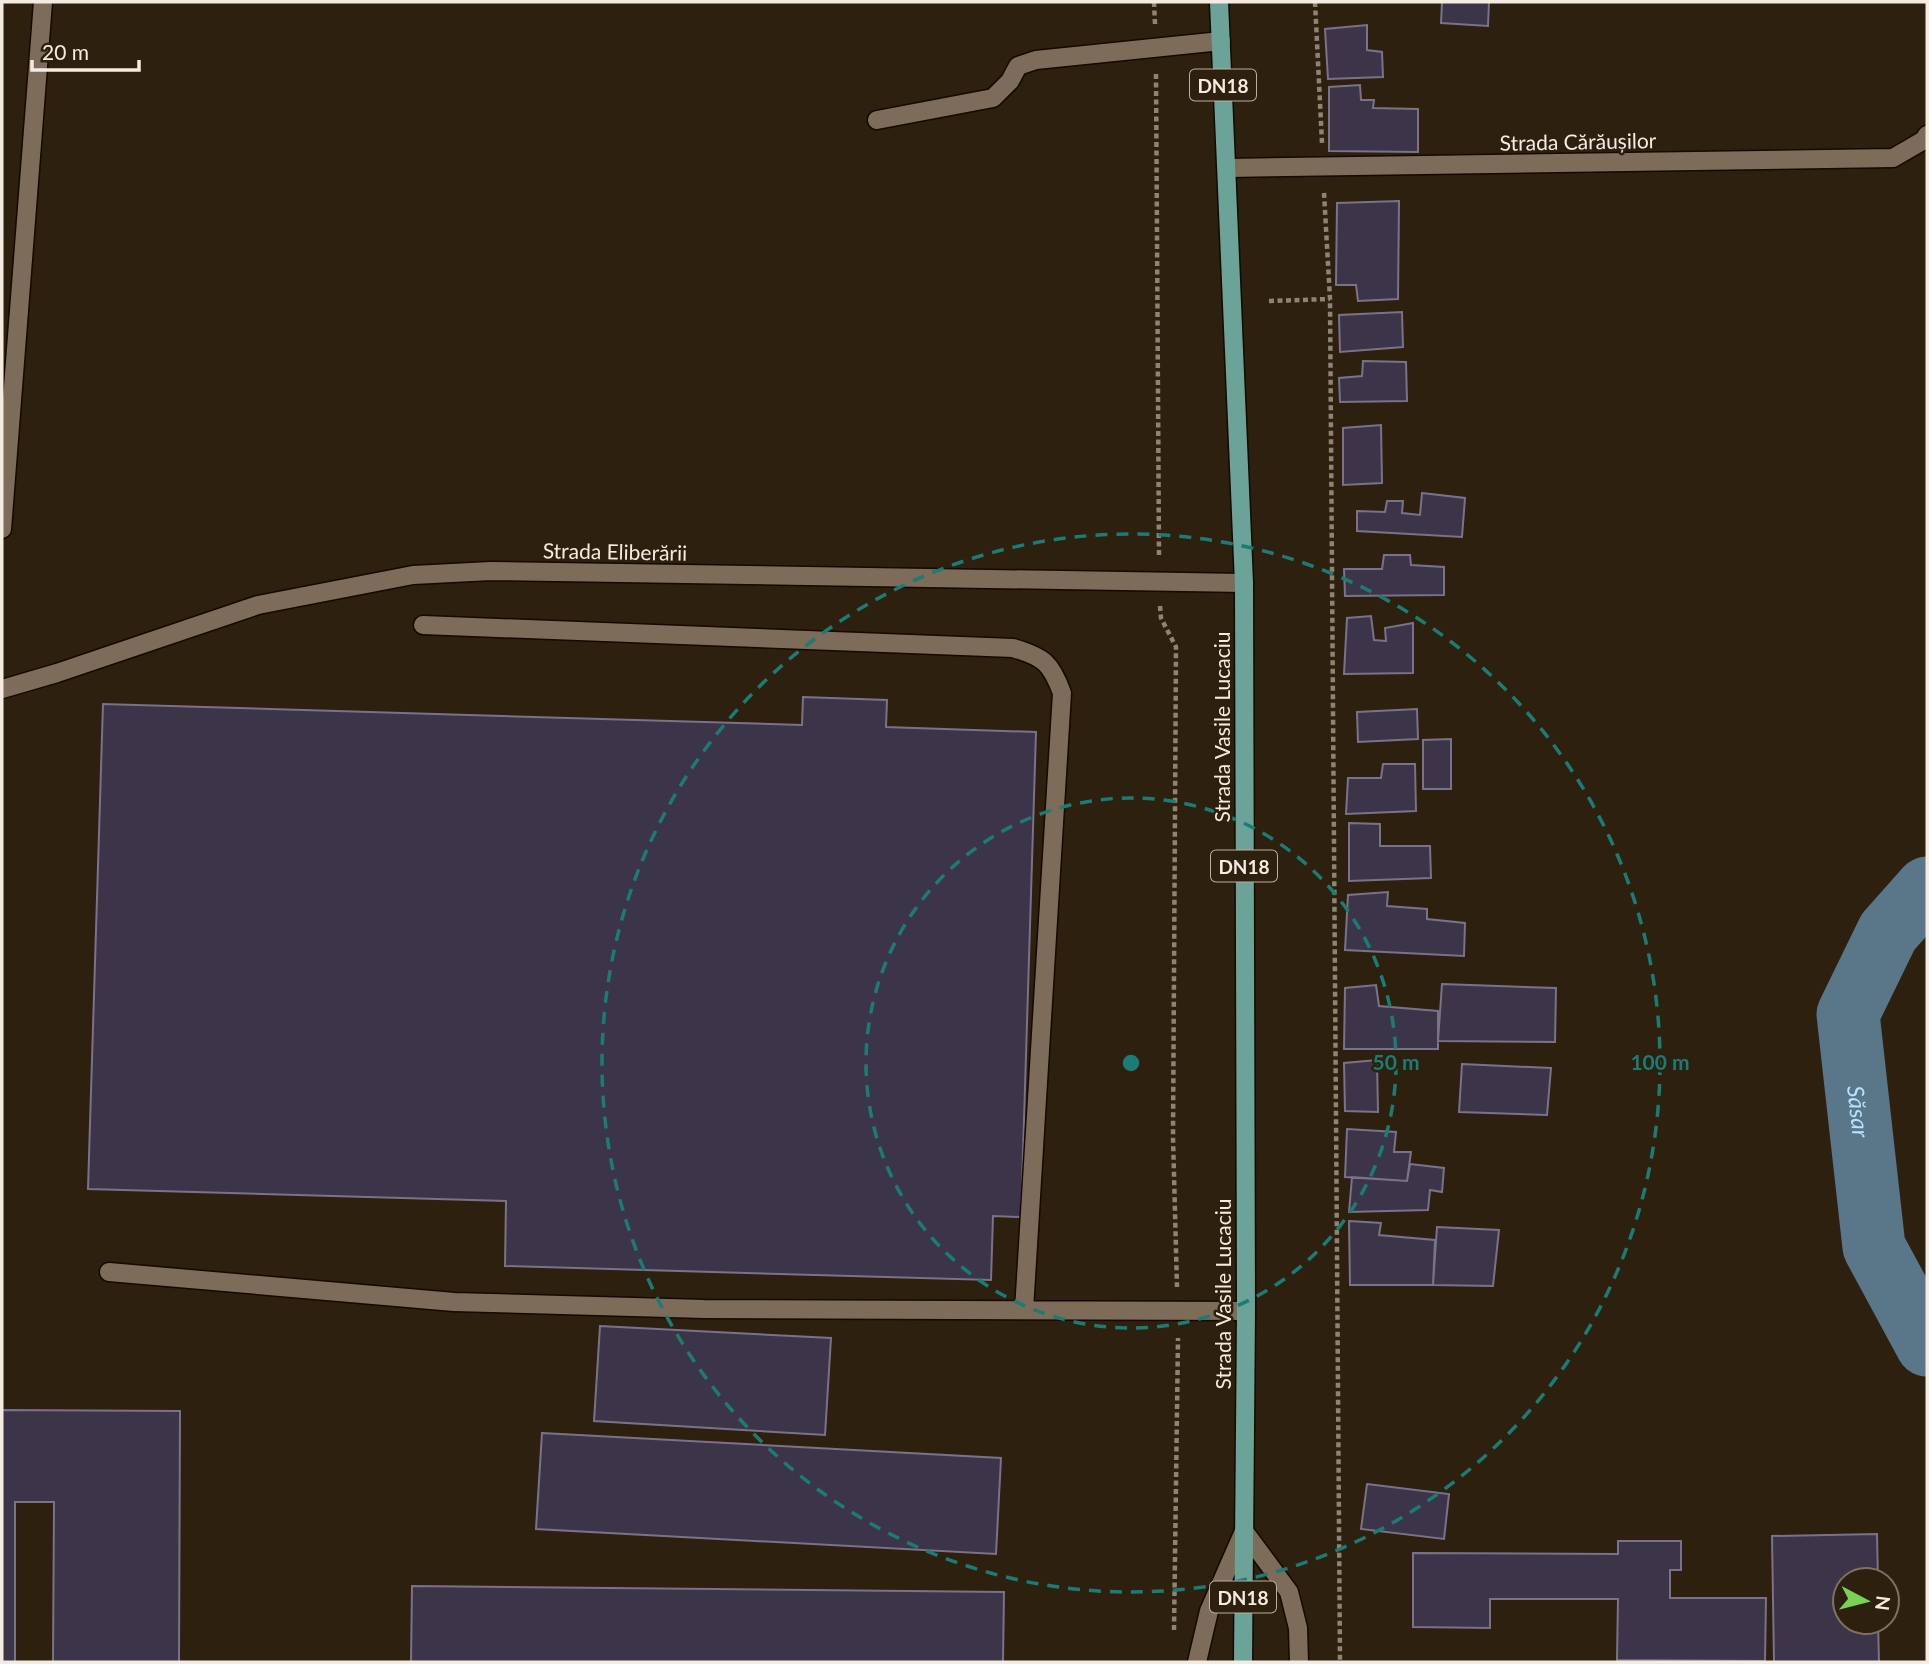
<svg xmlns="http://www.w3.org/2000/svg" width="1929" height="1664" font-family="Lato,sans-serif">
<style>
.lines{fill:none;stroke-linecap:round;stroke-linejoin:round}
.river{stroke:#597789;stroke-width:63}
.building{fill:#3c3549;stroke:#7a7289;stroke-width:2}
.minor-casing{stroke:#150900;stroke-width:21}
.major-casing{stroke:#150900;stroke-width:21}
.path{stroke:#8e8374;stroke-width:4.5;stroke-dasharray:5 3.5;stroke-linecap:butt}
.minor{stroke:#7c6c59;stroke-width:18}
.major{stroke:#6ba398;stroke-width:18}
.ring{fill:none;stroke:#1a7c74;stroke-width:3.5;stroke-dasharray:12 9}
.labels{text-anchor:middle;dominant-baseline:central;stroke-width:5;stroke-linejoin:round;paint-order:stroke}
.shield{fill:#2d200e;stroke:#b9afa2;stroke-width:2}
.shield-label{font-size:19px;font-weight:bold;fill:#f5ece1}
.street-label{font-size:21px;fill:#f5ece1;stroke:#2d200e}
.water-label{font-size:23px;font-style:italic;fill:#b5e2fd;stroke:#2d200e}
.centre{fill:#1a7c74;stroke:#2d200e;stroke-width:3.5}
.ring-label{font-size:21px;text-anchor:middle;font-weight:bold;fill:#1a7c74;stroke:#2d200e;stroke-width:5;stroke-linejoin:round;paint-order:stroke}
</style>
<rect width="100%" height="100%" fill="#2d200e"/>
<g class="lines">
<path class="river" id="s1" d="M 1927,888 L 1888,932 L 1848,1014 L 1874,1247 L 1927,1345"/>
</g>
<path class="building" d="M 1442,2 L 1489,2 L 1488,26 L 1441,23 Z
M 1367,25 L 1367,50 L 1382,52 L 1383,77 L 1328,79 L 1325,29 Z
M 1360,85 L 1361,100 L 1374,100 L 1373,108 L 1418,109 L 1418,152 L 1329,151 L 1329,87 Z
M 1399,201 L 1398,299 L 1358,301 L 1356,285 L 1336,285 L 1337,203 Z
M 1402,312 L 1403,347 L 1340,352 L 1339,315 Z
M 1363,361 L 1406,362 L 1407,401 L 1340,402 L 1339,378 L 1362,376 Z
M 1381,425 L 1382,483 L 1343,485 L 1343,428 Z
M 1422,493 L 1465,498 L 1462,537 L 1357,531 L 1357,511 L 1385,512 L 1387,501 L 1403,501 L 1402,513 L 1420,515 Z
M 1384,555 L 1410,555 L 1411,565 L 1444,567 L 1444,595 L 1345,596 L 1344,569 L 1382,569 Z
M 1371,616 L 1374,640 L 1386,641 L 1385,628 L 1413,623 L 1413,673 L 1344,674 L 1347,618 Z
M 803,697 L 887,700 L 886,727 L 1036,732 L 1021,1217 L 993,1216 L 991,1280 L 505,1266 L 506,1201 L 88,1189 L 103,704 L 802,725 Z
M 1417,709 L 1418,739 L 1358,742 L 1357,712 Z
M 1451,739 L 1451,789 L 1423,789 L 1423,740 Z
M 1383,764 L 1415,764 L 1416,811 L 1346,814 L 1348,778 L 1381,778 Z
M 1349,823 L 1380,824 L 1380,846 L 1430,846 L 1431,878 L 1349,881 Z
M 1388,892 L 1387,906 L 1427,909 L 1427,919 L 1465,923 L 1464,956 L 1345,950 L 1348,895 Z
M 1442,984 L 1556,988 L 1555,1042 L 1438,1041 Z
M 1376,985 L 1379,1006 L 1438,1011 L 1438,1049 L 1344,1049 L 1345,988 Z
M 1377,1060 L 1378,1112 L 1345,1111 L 1344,1063 Z
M 1462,1064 L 1551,1068 L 1547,1115 L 1459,1112 Z
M 1347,1129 L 1396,1132 L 1394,1152 L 1411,1152 L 1407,1181 L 1345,1177 Z
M 1410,1164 L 1444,1168 L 1442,1192 L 1430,1190 L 1428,1210 L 1349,1212 L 1352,1177 L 1407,1181 Z
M 1349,1221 L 1381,1223 L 1379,1235 L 1435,1240 L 1433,1285 L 1350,1285 Z
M 1437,1227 L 1499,1230 L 1493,1286 L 1433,1285 Z
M 600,1326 L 831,1338 L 825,1435 L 594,1421 Z
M 2,1410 L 180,1411 L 179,1662 L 53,1662 L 54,1502 L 15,1502 L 15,1662 L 2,1662 Z
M 542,1433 L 1001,1458 L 996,1554 L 536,1529 Z
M 1367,1484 L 1449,1494 L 1444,1539 L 1361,1529 Z
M 1877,1534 L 1878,1580 L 1845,1580 L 1845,1622 L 1878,1622 L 1879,1662 L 1774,1662 L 1772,1536 Z
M 1618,1541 L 1681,1541 L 1681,1570 L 1670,1570 L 1670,1598 L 1766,1598 L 1765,1661 L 1617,1660 L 1618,1599 L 1490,1599 L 1490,1628 L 1413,1627 L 1413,1553 L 1618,1554 Z
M 412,1586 L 1004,1592 L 1003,1662 L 411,1662 Z"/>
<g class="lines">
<g class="minor-casing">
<path id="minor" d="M 877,120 L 993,98 L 1010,81 L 1018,66 L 1036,60 L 1221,41
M 1227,168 L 1893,158 L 1924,140 L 1927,135
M 2,529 L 43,2
M 423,625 L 1013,648 C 1044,657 1051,663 1062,693 L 1024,1310
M 2,689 L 57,673 L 258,605 L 413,575 L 491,571 L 1244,583
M 109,1272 L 454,1302 L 704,1309 L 1246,1311
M 1244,1531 L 1289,1592 L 1298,1628 L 1299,1662
M 1197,1662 L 1209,1611 L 1244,1531"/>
</g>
<g class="major-casing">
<path id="major" d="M 1219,2 L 1244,583 L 1246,1311 L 1243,1662"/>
</g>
<path class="path" d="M 1154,2 L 1155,24
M 1315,2 L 1322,143
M 1156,74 L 1159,556
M 1324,193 L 1330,299 L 1340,1662
M 1269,301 L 1330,299
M 1160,606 L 1161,618 L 1176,647 L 1173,1137 L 1177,1287
M 1174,1630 L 1178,1338"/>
<use href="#minor" class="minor"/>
<use href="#major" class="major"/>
</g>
<g class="ring">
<circle cx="1131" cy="1063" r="265"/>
<circle cx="1131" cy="1063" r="529"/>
</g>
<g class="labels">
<g class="shield">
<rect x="1190" y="69.5" width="66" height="31" rx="5"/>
<rect x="1211" y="850.5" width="66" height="31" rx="5"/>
<rect x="1210" y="1581.5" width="66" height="31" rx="5"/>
</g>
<g class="shield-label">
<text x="1223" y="85">DN18</text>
<text x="1244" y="866">DN18</text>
<text x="1243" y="1597">DN18</text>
</g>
<g class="street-label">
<text transform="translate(1578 141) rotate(-1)">Strada Cărăușilor</text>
<text transform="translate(615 551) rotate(1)">Strada Eliberării</text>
<text transform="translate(1221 727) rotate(-90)">Strada Vasile Lucaciu</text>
<text transform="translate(1222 1294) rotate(-90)">Strada Vasile Lucaciu</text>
</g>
<g class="water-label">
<text stroke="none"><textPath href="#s1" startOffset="248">Săsar</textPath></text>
</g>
</g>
<circle cx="1131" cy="1063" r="10" class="centre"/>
<g class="ring-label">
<text x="1396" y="1070">50 m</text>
<text x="1660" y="1070">100 m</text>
</g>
<rect width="1929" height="1664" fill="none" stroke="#f5ece1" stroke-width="7"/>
<g transform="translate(1866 1601) rotate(97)"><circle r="33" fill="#2d200e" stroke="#7d7262" stroke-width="2"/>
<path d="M0-5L12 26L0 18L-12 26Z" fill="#7ad156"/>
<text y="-10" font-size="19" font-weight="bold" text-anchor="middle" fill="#f5ece1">N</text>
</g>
<path d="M32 60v10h107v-10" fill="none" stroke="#f5ece1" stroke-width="3.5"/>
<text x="42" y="60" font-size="21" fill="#f5ece1" stroke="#2d200e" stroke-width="5" paint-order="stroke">20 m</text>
</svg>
